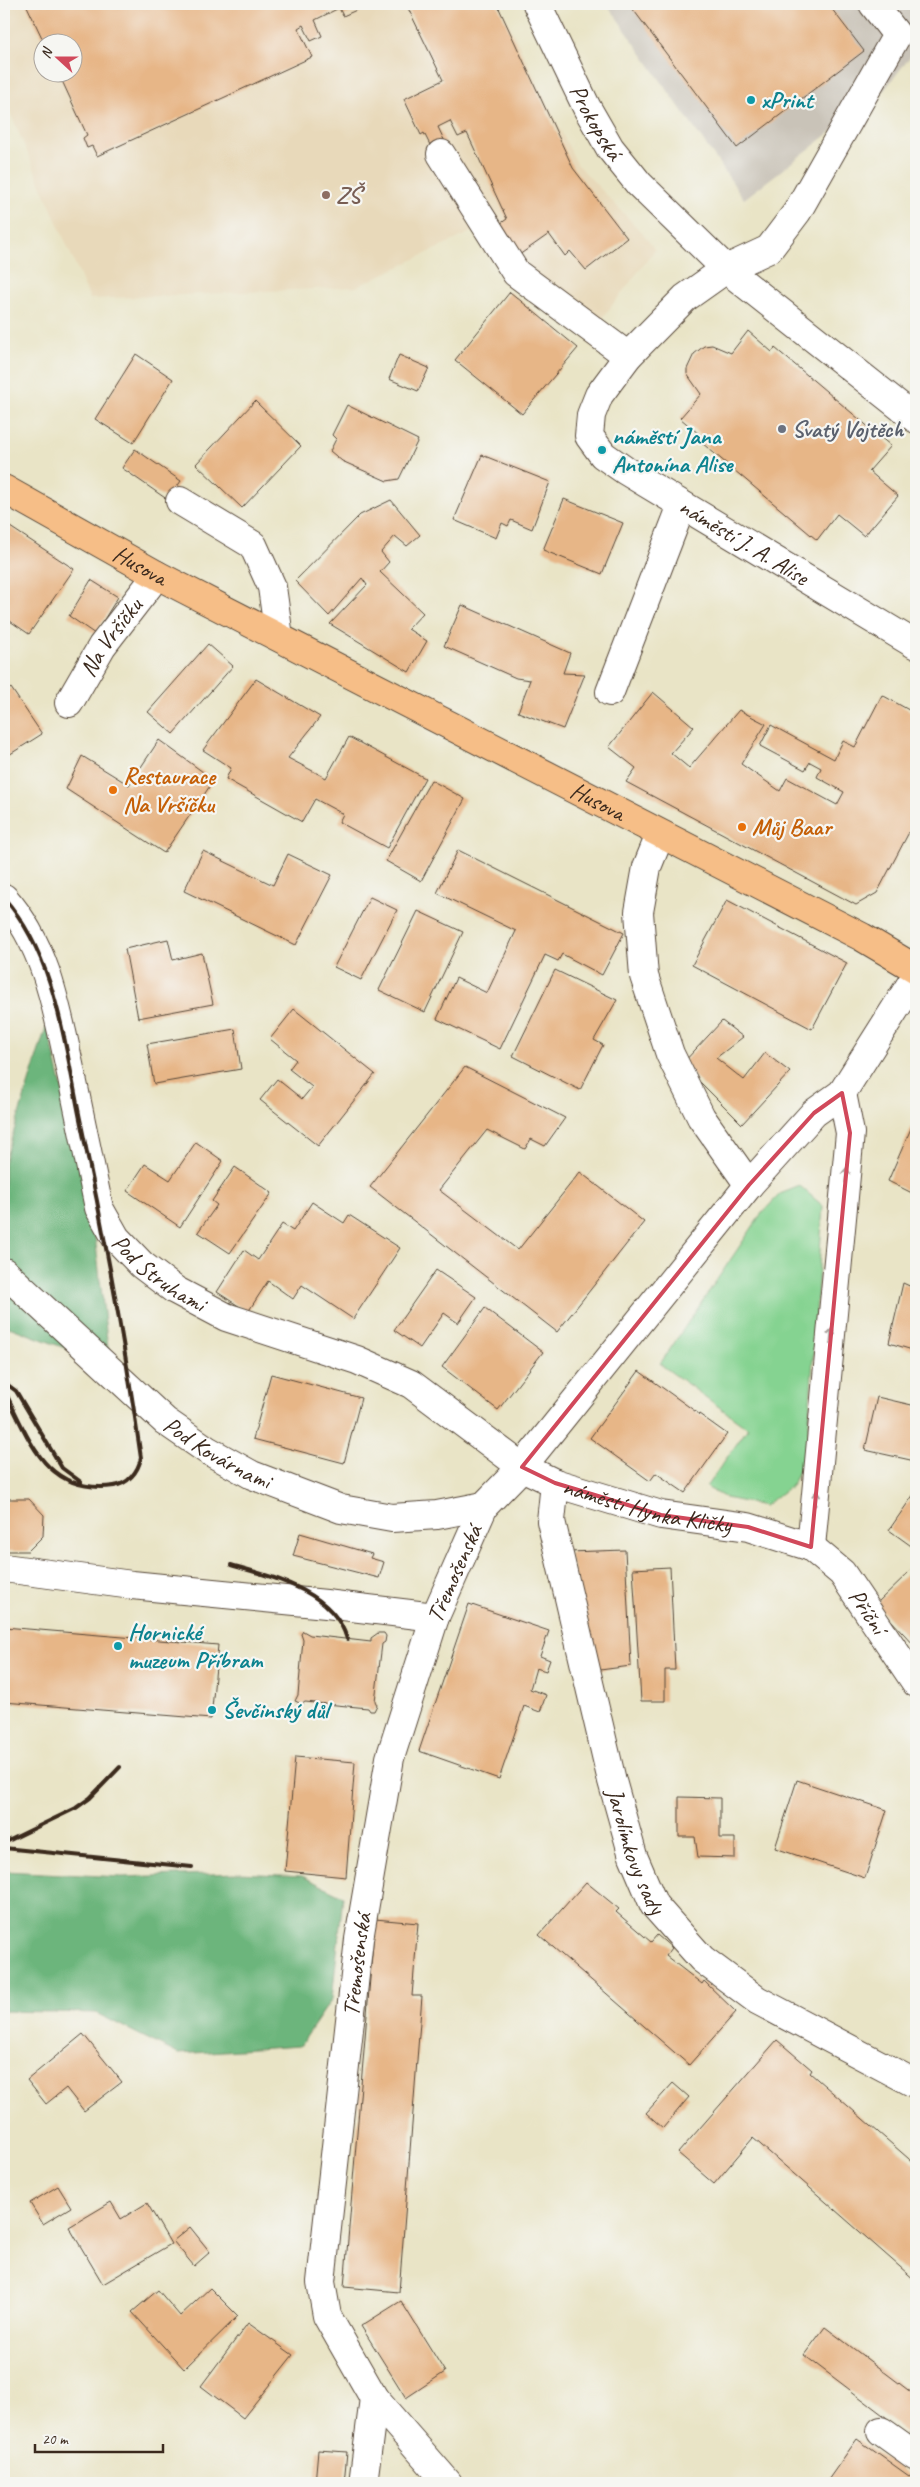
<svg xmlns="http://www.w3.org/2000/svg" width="920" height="2487" font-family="Caveat,sans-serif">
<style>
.built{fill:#e8d9ba;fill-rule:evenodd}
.industrial{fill:#c9c3b8}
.green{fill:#85d391;stroke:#607e58}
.forest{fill:#6cb57b;stroke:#54704c}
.building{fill:#e7b687}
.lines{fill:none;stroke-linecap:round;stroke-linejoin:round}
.minor-casing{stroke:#554637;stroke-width:30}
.major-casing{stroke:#554637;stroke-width:30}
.minor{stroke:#fff;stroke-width:28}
.major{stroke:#f6be87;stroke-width:28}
.rail{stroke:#3b2a1e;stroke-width:4}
.oneway{stroke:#a79f9a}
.marked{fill:none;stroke:#d1495b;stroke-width:4;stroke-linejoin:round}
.culture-dot{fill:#0f9aa8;stroke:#f6f6f2;stroke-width:2}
.education-dot{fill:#8d6e63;stroke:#f6f6f2;stroke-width:2}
.worship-dot{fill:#6b7280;stroke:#f6f6f2;stroke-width:2}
.food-dot{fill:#e8710a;stroke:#f6f6f2;stroke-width:2}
.labels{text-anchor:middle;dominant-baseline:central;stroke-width:4.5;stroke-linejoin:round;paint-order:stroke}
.culture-label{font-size:24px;font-weight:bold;fill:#0d838f;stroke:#f6f6f2;text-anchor:start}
.street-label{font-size:24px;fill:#3b2a1e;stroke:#f6f6f2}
.education-label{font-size:24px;font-weight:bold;fill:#785e54;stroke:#f6f6f2;text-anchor:start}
.worship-label{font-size:24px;font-weight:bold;fill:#5b616d;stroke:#f6f6f2;text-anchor:start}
.food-label{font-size:24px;font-weight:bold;fill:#c56008;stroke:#f6f6f2;text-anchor:start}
</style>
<rect width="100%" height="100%" fill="#f6f6f2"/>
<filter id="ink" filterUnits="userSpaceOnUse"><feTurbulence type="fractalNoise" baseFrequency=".02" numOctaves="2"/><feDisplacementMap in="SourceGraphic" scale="10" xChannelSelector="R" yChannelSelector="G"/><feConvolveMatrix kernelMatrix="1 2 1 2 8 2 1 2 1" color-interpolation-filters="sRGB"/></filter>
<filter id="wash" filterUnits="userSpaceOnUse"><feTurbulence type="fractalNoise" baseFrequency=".0096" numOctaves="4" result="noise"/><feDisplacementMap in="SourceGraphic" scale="20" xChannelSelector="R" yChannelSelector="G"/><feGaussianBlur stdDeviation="1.12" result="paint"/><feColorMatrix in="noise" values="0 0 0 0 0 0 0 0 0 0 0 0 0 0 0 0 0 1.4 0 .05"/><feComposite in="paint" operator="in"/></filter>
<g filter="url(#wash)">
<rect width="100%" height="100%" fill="#e9e4c6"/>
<path class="built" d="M 4,4 L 499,4 L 577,164 L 644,235 L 655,250 L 593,330 L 484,226 L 356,287 L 90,299 L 4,98 ZM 42,42 L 72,42 L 72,72 L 42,72 Z"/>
<path class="industrial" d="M 607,4 L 916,4 L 916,49 L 882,93 L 744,199 Z"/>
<path class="green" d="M 800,1186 L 823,1206 L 807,1450 L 792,1485 L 764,1506 L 726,1498 L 706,1487 L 748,1428 L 660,1364 L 762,1213 L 780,1194 Z"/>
<path class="forest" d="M 47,1024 L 93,1219 L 110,1365 L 9,1327 L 4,1334 L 4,1163 Z
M 4,1871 L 122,1877 L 239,1873 L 302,1876 L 343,1896 L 332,1999 L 300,2046 L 178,2054 L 96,2013 L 4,2011 Z"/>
<g id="blocks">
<path class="building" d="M 26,4 L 370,4 L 343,16 L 339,8 L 315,20 L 322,36 L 311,41 L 303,25 L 298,28 L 312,57 L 97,156 L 92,146 L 87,148 L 83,138 L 87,135 L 58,72 L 72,72 L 72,42 L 44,42 Z
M 406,4 L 497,4 L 573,168 L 627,238 L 586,270 L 570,251 L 565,256 L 549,234 L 512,260 L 490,231 L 507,219 L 467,133 L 458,137 L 450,121 L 438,127 L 445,142 L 432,149 L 424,133 L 421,135 L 404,99 L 443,80 Z
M 629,4 L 828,4 L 864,51 L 737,148 Z
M 510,292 L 578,348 L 522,414 L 455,360 Z
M 748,331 L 772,352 L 775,348 L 891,446 L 869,471 L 898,496 L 864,536 L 837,514 L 817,540 L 702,443 L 705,439 L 680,418 L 701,394 L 687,374 L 687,369 L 694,354 L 704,346 L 712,345 L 731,353 Z
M 136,354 L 173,379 L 133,443 L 95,419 Z
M 399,355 L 429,368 L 418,391 L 389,379 Z
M 255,401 L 301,446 L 242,508 L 196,464 Z
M 347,405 L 418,440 L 399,479 L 387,481 L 342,461 L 330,451 L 336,439 L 332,435 Z
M 135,449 L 181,481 L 168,500 L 122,468 Z
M 482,455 L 550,482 L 532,529 L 511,520 L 508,526 L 502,523 L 496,538 L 454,520 Z
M 564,499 L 623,523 L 602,574 L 543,550 Z
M 391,500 L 420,535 L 407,546 L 395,536 L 381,552 L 389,562 L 380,572 L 423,613 L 408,629 L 427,641 L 409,672 L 330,624 L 367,585 L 362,578 L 329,616 L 295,581 L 360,515 Z
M 4,523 L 74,569 L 29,634 L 4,617 Z
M 91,580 L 118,597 L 95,634 L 69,616 Z
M 462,605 L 570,653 L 563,673 L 585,674 L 563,729 L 518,712 L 530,680 L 516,678 L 444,646 Z
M 208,644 L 233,666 L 173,734 L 148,712 Z
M 256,679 L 320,717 L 288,758 L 326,778 L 349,737 L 425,778 L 387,848 L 339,822 L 343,814 L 315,799 L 302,822 L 226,779 L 231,768 L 203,750 Z
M 11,688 L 42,734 L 4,758 L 4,693 Z
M 653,692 L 694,727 L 671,753 L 689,768 L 739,710 L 766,724 L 741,764 L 780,791 L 787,778 L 837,805 L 844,792 L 817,777 L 821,768 L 810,762 L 805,770 L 760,746 L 771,725 L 834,759 L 843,741 L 855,747 L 882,695 L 916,714 L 916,819 L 877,893 L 856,905 L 626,782 L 636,768 L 609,747 Z
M 159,740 L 214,780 L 164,853 L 66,789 L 82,756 L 129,785 Z
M 431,780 L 465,799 L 421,881 L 386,861 Z
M 458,850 L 624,933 L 602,975 L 562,954 L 558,961 L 545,955 L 500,1049 L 437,1019 L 456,978 L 487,993 L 516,931 L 437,893 Z
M 203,851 L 273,885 L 288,854 L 332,875 L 296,945 L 184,891 Z
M 370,897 L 397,910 L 361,980 L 334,967 Z
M 727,900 L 847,963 L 812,1029 L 692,965 Z
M 418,911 L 463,932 L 425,1012 L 379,990 Z
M 168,939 L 173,960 L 202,953 L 213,1004 L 138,1018 L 125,949 Z
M 555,970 L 617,1000 L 594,1040 L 603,1045 L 580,1090 L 513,1056 Z
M 294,1009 L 375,1074 L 318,1146 L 260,1100 L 277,1079 L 302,1099 L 312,1087 L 289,1069 L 296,1060 L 270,1039 Z
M 722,1021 L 743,1037 L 716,1058 L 744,1080 L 765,1053 L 790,1072 L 742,1124 L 682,1064 Z
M 235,1029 L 241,1069 L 154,1084 L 147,1044 Z
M 465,1067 L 565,1118 L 545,1146 L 531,1139 L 525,1149 L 487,1130 L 439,1190 L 518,1250 L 580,1172 L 644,1222 L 557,1332 L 370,1187 Z
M 916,1117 L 916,1195 L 888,1181 Z
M 196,1142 L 223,1161 L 180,1227 L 127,1191 L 145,1164 L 170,1180 Z
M 235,1167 L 272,1193 L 230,1253 L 198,1232 L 217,1205 L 212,1201 Z
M 312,1202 L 344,1223 L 349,1215 L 400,1248 L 353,1319 L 302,1285 L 293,1299 L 268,1281 L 248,1312 L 217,1292 L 244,1250 L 258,1260 L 282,1224 L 293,1231 Z
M 436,1270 L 476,1297 L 458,1323 L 444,1313 L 420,1348 L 394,1330 Z
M 903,1283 L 916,1289 L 916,1351 L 889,1343 Z
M 485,1308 L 543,1352 L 498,1410 L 442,1367 Z
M 639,1371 L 727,1434 L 685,1493 L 656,1473 L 650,1481 L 590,1438 Z
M 271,1374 L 361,1398 L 344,1463 L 253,1439 Z
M 877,1397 L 916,1406 L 915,1461 L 865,1450 Z
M 916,1491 L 916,1545 L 914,1548 L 889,1530 Z
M 8,1499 L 29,1499 L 44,1515 L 43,1536 L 28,1551 L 7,1551 L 4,1547 L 4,1503 Z
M 300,1533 L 372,1554 L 370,1558 L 384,1562 L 379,1578 L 293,1556 Z
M 625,1550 L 631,1666 L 600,1670 L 569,1552 Z
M 670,1567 L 675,1670 L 665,1670 L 665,1701 L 641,1701 L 633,1569 Z
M 912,1569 L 916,1573 L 916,1647 L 876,1604 Z
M 469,1604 L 549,1631 L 540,1656 L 550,1660 L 546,1671 L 536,1668 L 530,1689 L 546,1695 L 540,1712 L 524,1706 L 499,1779 L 419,1751 Z
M 4,1627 L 218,1645 L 211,1719 L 4,1702 Z
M 303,1631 L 310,1635 L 371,1642 L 371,1638 L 378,1633 L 384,1633 L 386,1636 L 385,1642 L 382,1644 L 375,1701 L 377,1705 L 374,1711 L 370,1711 L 368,1708 L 305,1702 L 302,1704 L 295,1701 L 298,1695 L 303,1640 L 301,1634 Z
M 295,1757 L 355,1762 L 346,1877 L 285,1871 Z
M 797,1780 L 887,1810 L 865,1878 L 775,1848 Z
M 679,1797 L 720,1798 L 720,1838 L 735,1838 L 735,1858 L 698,1857 L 695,1837 L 679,1837 Z
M 586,1882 L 619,1909 L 616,1912 L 651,1942 L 657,1935 L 672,1948 L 666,1956 L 702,1984 L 704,1981 L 736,2012 L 689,2065 L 539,1935 Z
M 375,1919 L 418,1923 L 412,1996 L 422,1996 L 399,2292 L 344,2287 Z
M 83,2034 L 122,2082 L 84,2111 L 66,2088 L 46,2104 L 27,2080 Z
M 777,2040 L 812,2070 L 810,2073 L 916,2165 L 916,2281 L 753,2138 L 714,2184 L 678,2153 Z
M 673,2083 L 689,2097 L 663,2128 L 646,2113 Z
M 58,2186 L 71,2207 L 43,2224 L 30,2203 Z
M 111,2202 L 121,2219 L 147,2203 L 171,2244 L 103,2284 L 69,2227 Z
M 190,2227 L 210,2252 L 194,2266 L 173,2241 Z
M 210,2288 L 238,2316 L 184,2369 L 132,2312 L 158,2290 L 180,2316 Z
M 401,2301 L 445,2372 L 406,2398 L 361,2326 Z
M 248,2323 L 293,2355 L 243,2418 L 201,2386 Z
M 825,2327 L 916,2396 L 916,2440 L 804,2355 Z
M 857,2439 L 916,2481 L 916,2483 L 832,2483 L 828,2480 Z
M 318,2450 L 347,2452 L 344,2483 L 315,2483 Z"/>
</g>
</g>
<g filter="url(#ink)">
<use href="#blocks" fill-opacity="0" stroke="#554637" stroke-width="1"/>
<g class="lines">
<g class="minor-casing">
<g id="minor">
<path id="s1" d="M 537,4 L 587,108 L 610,148 L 639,184 L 726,269 L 916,419"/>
<path id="s2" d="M 873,4 L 897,35 L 797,212 L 769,249 L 726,269 L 685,298 L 628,356 L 599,395 L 591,415 L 589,436 L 603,455 L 626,471 L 916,645"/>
<path d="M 441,154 L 516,273 L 628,356"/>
<path d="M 180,501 L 253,545 L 272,587 L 279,637"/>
<path d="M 610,692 L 682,505"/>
<path id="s3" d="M 69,703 L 102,646 L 157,575"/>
<path d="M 660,835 L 647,867 L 639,912 L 644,976 L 670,1054 L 701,1117 L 749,1185"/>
<path id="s4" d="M 4,898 C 48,947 58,1015 72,1078 C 81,1121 90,1165 99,1208 L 116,1238 L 142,1265 L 175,1290 L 226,1317 L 357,1360 L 411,1384 L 522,1467 L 555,1483 L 661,1515 L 748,1527 L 811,1547 L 842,1573 L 916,1683"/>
<path id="s5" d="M 4,1272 L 165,1421 L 207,1450 L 252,1475 L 341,1509 L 392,1518 L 437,1515 L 484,1506"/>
<path id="s6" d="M 555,1483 L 551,1521 L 612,1781 L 633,1856 L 654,1905 L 702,1959 L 757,2000 L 916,2084"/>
<path d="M 811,1547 L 850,1133 L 842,1093"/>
<path d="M 4,1568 L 132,1585 L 326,1604 L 435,1617"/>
<path d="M 881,2431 L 916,2456"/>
<path d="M 363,2483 L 374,2398"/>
<path id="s7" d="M 448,2483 L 374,2398 L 327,2316 L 321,2282 L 359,1939 L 390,1758 L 435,1617 L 484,1506 L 522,1467 L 749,1185 L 814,1113 L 842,1093 L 916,976"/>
</g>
</g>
<g class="major-casing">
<g id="major">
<path id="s8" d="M 4,489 L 157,575 L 862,937 L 916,969"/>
</g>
</g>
<use href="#minor" class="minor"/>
<use href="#major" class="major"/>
<path class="rail" d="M 4,898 C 57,958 65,1048 81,1124 C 105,1235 125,1346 141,1458 C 138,1472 128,1484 114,1486 C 45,1495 30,1440 4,1390
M 4,1382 L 16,1391 L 62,1468 L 81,1482
M 231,1565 C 273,1577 333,1591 347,1639
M 4,1843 L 76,1808 L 90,1798 L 120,1767
M 4,1848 L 192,1867"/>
</g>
<defs><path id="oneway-shaft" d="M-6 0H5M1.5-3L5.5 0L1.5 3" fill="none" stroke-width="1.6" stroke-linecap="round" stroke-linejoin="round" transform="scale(1.25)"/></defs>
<g class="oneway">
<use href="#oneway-shaft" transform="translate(846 1175) rotate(-85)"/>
<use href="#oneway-shaft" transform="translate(831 1336) rotate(-85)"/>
<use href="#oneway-shaft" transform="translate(816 1498) rotate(-85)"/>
</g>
</g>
<path class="marked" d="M 842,1093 L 850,1133 L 811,1547 L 748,1527 L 661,1515 L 555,1483 L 522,1467 L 749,1185 L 814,1113 Z"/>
<g class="culture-dot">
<circle cx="751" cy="100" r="5"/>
<circle cx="602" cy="450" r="5"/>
<circle cx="118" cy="1646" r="5"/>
<circle cx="212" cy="1710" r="5"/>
</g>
<circle class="education-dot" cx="326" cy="195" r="5"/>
<circle class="worship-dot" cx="782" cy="429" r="5"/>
<g class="food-dot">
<circle cx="113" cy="790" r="5"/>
<circle cx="742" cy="827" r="5"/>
</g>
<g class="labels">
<g class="culture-label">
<text x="761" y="100">xPrint</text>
<text x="612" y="436">náměstí Jana<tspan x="612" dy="28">Antonína Alise</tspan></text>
<text x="128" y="1632">Hornické<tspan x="128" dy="28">muzeum Příbram</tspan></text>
<text x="222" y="1710">Ševčinský důl</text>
</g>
<g class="street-label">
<text stroke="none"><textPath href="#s1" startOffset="132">Prokopská</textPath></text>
<text stroke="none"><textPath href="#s2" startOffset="748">náměstí J. A. Alise</textPath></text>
<text stroke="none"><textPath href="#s8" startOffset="156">Husova</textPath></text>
<text stroke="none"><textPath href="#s3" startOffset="78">Na Vršíčku</textPath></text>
<text stroke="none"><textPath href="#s8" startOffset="671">Husova</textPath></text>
<text stroke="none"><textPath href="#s4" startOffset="418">Pod Struhami</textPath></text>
<text stroke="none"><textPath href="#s5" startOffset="281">Pod Kovárnami</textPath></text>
<text stroke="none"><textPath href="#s4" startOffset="966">náměstí Hynka Kličky</textPath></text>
<text stroke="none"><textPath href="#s7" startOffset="966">Třemošenská</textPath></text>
<text stroke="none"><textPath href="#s4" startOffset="1222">Příční</textPath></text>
<text stroke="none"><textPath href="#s6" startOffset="379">Jarolímkovy sady</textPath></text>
<text stroke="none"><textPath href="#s7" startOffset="561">Třemošenská</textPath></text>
</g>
<g class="education-label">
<text x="336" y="195">ZŠ</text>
</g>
<g class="worship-label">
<text x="792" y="429">Svatý Vojtěch</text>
</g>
<g class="food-label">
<text x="123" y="776">Restaurace<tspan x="123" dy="28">Na Vršíčku</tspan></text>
<text x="752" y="827">Můj Baar</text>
</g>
</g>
<rect width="920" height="2487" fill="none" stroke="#f6f6f2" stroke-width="20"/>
<g transform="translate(58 58) rotate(291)"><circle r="24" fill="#f6f6f2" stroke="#aba49d"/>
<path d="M0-4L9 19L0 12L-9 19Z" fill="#d1495b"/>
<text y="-8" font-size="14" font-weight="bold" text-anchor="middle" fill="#3b2a1e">N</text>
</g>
<path d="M35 2444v8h128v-8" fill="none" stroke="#3b2a1e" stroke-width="2.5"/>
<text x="42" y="2444" font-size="15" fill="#3b2a1e" stroke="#f6f6f2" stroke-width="4" paint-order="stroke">20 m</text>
</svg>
